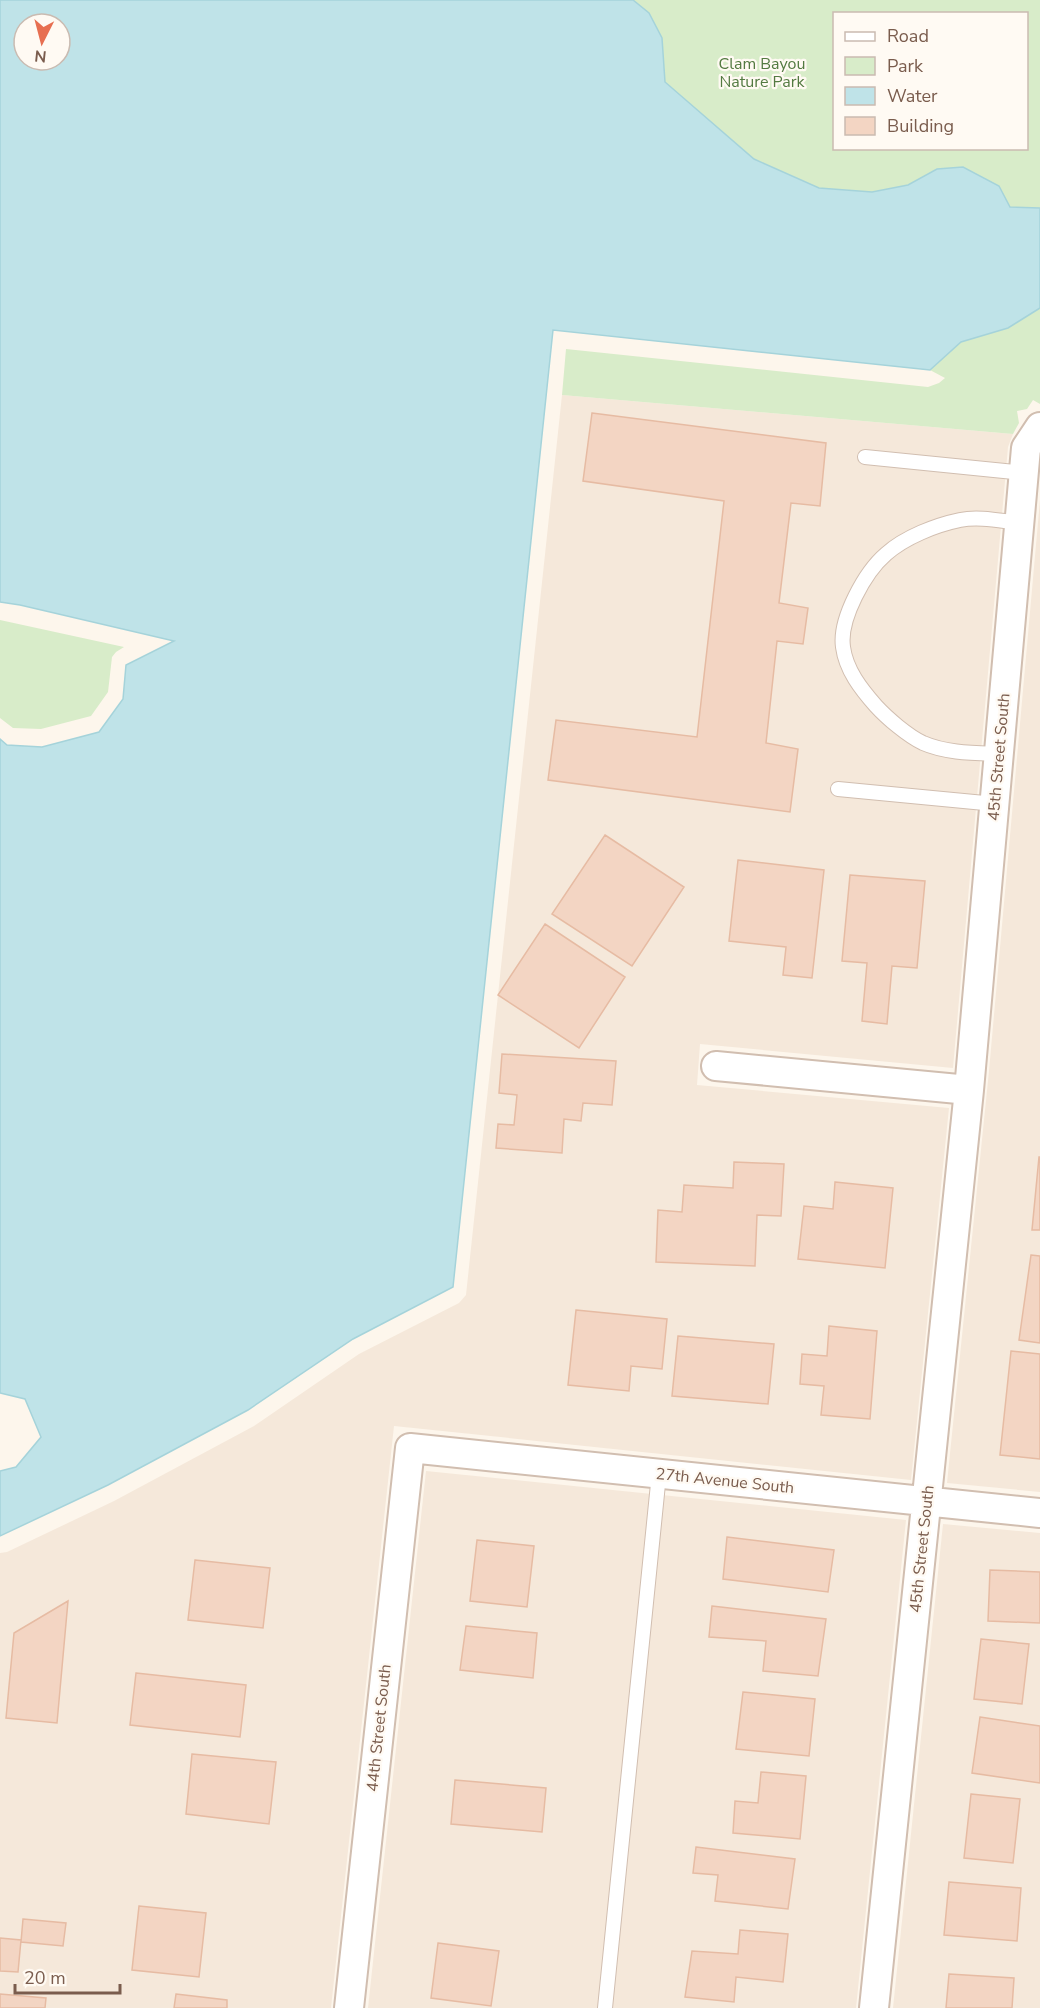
<svg xmlns="http://www.w3.org/2000/svg" width="1040" height="2008" font-family="'Nunito Sans',sans-serif">
<style>
.residential{fill:#f5e8da}
.green{fill:#d8ecc9;fill-rule:evenodd}
.water{fill:#bfe3e8;stroke:#a5d3da;stroke-width:1.5;fill-rule:evenodd}
.building{fill:#f3d5c3;stroke:#e6bba3;stroke-width:1.5}
.lines{fill:none;stroke-linecap:round;stroke-linejoin:round}
.lane-casing{stroke:#d1beb0;stroke-width:16}
.street-casing{stroke:#d1beb0;stroke-width:32}
.lane{stroke:#fff;stroke-width:14}
.street{stroke:#fff;stroke-width:28}
.labels{text-anchor:middle;dominant-baseline:central;stroke-width:4.5;stroke-linejoin:round;paint-order:stroke}
.park-label{font-size:16px;fill:#537a41;stroke:#fffaf3}
.street-label{font-size:16px;fill:#7a5c4d;stroke:#fffaf3}
</style>
<rect width="100%" height="100%" fill="#fdf6ec"/>
<path class="residential" d="M 562,395 L 1013,434 L 1008,447 L 953,1068 L 700,1044 L 697,1085 L 949,1108 L 911,1480 L 394,1426 L 331,2008 L 0,2008 L 0,1553 L 7,1552 L 114,1501 L 254,1426 L 359,1354 L 459,1303 L 466,1295 Z
M 1040,500 L 1040,1492 L 947,1483 L 989,1071 Z
M 426,1471 L 906,1520 L 856,2008 L 368,2008 Z
M 943,1524 L 1040,1533 L 1040,2008 L 893,2008 Z"/>
<path class="green" d="M 633,0 L 1040,0 L 1040,208 L 1010,207 L 999,186 L 937,169 L 908,185 L 872,192 L 819,188 L 754,159 L 664,82 L 662,38 ZM 834,14 L 1026,14 L 1026,148 L 834,148 Z
M 1040,308 L 1040,404 L 1033,400 L 1027,409 L 1017,411 L 1019,423 L 1013,434 L 562,395 L 566,349 L 928,387 L 939,383 L 945,378 L 930,370 L 961,342 L 1008,328 Z
M 0,620 L 124,647 L 116,652 L 112,657 L 108,692 L 91,716 L 41,729 L 13,728 L 0,718 Z"/>
<path class="water" d="M 0,0 L 633,0 L 649,13 L 662,38 L 665,82 L 754,159 L 819,188 L 872,192 L 908,185 L 937,169 L 963,167 L 999,186 L 1010,207 L 1040,208 L 1040,308 L 1008,328 L 961,342 L 930,370 L 553,330 L 453,1287 L 353,1339 L 248,1410 L 108,1485 L 0,1536 L 0,1471 L 16,1467 L 41,1437 L 25,1399 L 0,1393 L 0,739 L 7,745 L 42,747 L 99,732 L 123,699 L 126,665 L 174,641 L 20,605 L 0,602 ZM 24,24 L 60,24 L 60,60 L 24,60 Z"/>
<path class="building" d="M 592,413 L 826,443 L 820,506 L 791,503 L 779,603 L 808,608 L 803,644 L 777,641 L 766,743 L 798,749 L 790,812 L 548,780 L 556,720 L 697,737 L 724,501 L 583,481 Z
M 605,835 L 684,887 L 632,966 L 552,914 Z
M 738,860 L 824,870 L 812,978 L 783,975 L 786,947 L 729,941 Z
M 850,875 L 925,881 L 917,968 L 892,966 L 887,1024 L 862,1021 L 867,963 L 842,961 Z
M 545,924 L 625,977 L 579,1048 L 498,995 Z
M 502,1054 L 616,1061 L 612,1105 L 583,1103 L 581,1121 L 564,1119 L 562,1153 L 496,1148 L 498,1124 L 514,1125 L 517,1095 L 499,1093 Z
M 1039,1157 L 1040,1157 L 1040,1230 L 1032,1230 Z
M 734,1162 L 784,1164 L 781,1216 L 757,1215 L 755,1266 L 656,1262 L 658,1210 L 682,1212 L 684,1185 L 733,1188 Z
M 835,1182 L 893,1188 L 885,1268 L 798,1259 L 804,1206 L 833,1209 Z
M 1031,1255 L 1040,1256 L 1040,1343 L 1019,1340 Z
M 576,1310 L 667,1319 L 662,1369 L 631,1366 L 629,1391 L 568,1385 Z
M 829,1326 L 877,1331 L 870,1419 L 821,1415 L 824,1386 L 800,1384 L 802,1354 L 827,1356 Z
M 678,1336 L 774,1344 L 768,1404 L 672,1396 Z
M 1011,1351 L 1040,1354 L 1040,1459 L 1000,1455 Z
M 727,1537 L 834,1550 L 828,1592 L 723,1579 Z
M 477,1540 L 534,1546 L 527,1607 L 470,1601 Z
M 195,1560 L 270,1568 L 263,1628 L 188,1620 Z
M 990,1570 L 1040,1572 L 1040,1623 L 988,1621 Z
M 68,1601 L 57,1723 L 6,1718 L 14,1633 Z
M 712,1606 L 826,1619 L 818,1676 L 763,1671 L 766,1641 L 709,1637 Z
M 466,1626 L 537,1633 L 533,1678 L 460,1670 Z
M 981,1639 L 1029,1644 L 1022,1704 L 974,1699 Z
M 136,1673 L 246,1685 L 240,1737 L 130,1725 Z
M 743,1692 L 815,1699 L 809,1756 L 736,1749 Z
M 980,1717 L 1040,1726 L 1040,1783 L 972,1773 Z
M 192,1754 L 276,1762 L 269,1824 L 186,1814 Z
M 761,1772 L 806,1776 L 800,1839 L 733,1833 L 735,1801 L 758,1803 Z
M 455,1780 L 546,1788 L 542,1832 L 451,1824 Z
M 971,1794 L 1020,1799 L 1013,1863 L 964,1858 Z
M 696,1847 L 795,1859 L 788,1909 L 715,1901 L 718,1875 L 693,1873 Z
M 949,1882 L 1021,1888 L 1017,1941 L 944,1935 Z
M 139,1906 L 206,1913 L 199,1977 L 132,1970 Z
M 23,1919 L 66,1923 L 63,1946 L 21,1942 Z
M 740,1930 L 788,1934 L 783,1982 L 736,1977 L 734,2002 L 685,1997 L 692,1951 L 738,1954 Z
M 0,1938 L 21,1940 L 18,1972 L 0,1971 Z
M 438,1943 L 499,1951 L 491,2006 L 431,1998 Z
M 949,1974 L 1014,1978 L 1012,2008 L 946,2008 Z
M 0,1994 L 46,1998 L 45,2008 L 0,2008 Z
M 176,1994 L 227,2000 L 227,2008 L 174,2008 Z"/>
<g class="lines">
<g class="lane-casing">
<path id="lane" d="M 865,457 L 1024,473
M 999,754 C 973,753 946,753 923,743 C 908,736 887,718 876,706 C 861,689 846,670 843,647 C 839,619 865,572 886,554 C 905,537 936,525 960,520 C 979,516 1001,521 1020,523
M 838,789 L 995,804
M 605,2008 L 659,1474"/>
</g>
<g class="street-casing">
<path id="street" d="M 716,1066 L 969,1090
M 349,2008 L 410,1448 L 1040,1513
M 874,2008 L 969,1090 L 1026,448 L 1040,427"/>
</g>
<use href="#lane" class="lane"/>
<use href="#street" class="street"/>
</g>
<g class="labels">
<g class="park-label">
<text x="762" y="64">Clam Bayou<tspan x="762" dy="18">Nature Park</tspan></text>
</g>
<g class="street-label">
<text transform="translate(999 757) rotate(-85)">45th Street South</text>
<text transform="translate(725 1481) rotate(6)">27th Avenue South</text>
<text transform="translate(922 1549) rotate(-84)">45th Street South</text>
<text transform="translate(379 1728) rotate(-84)">44th Street South</text>
</g>
</g>
<rect x="833" y="12" width="195" height="138" fill="#fffaf3" stroke="#cabbb1" stroke-width="1.5"/>
<rect x="845" y="32" width="30" height="9" fill="#ffffff" stroke="#cabbb1" stroke-width="1.5"/>
<text x="887" y="42" font-size="18" fill="#7a5c4d">Road</text>
<rect x="845" y="57" width="30" height="18" fill="#d8ecc9" stroke="#cabbb1" stroke-width="1.5"/>
<text x="887" y="72" font-size="18" fill="#7a5c4d">Park</text>
<rect x="845" y="87" width="30" height="18" fill="#bfe3e8" stroke="#cabbb1" stroke-width="1.5"/>
<text x="887" y="102" font-size="18" fill="#7a5c4d">Water</text>
<rect x="845" y="117" width="30" height="18" fill="#f3d5c3" stroke="#cabbb1" stroke-width="1.5"/>
<text x="887" y="132" font-size="18" fill="#7a5c4d">Building</text>
<g transform="translate(42 42) rotate(186)"><circle r="28" fill="#fffaf3" stroke="#cabbb1" stroke-width="1.5"/>
<path d="M0-4.5L10 22L0 15L-10 22Z" fill="#e76f51"/>
<text y="-9" font-size="16" font-weight="bold" text-anchor="middle" fill="#7a5c4d">N</text>
</g>
<path d="M15 1984v9h105v-9" fill="none" stroke="#7a5c4d" stroke-width="3"/>
<text x="24" y="1984" font-size="18" fill="#7a5c4d" stroke="#fffaf3" stroke-width="4.5" paint-order="stroke">20 m</text>
</svg>
